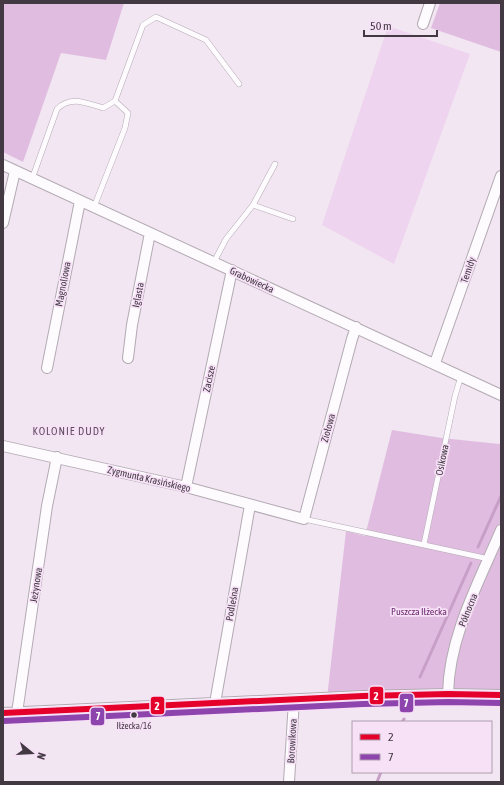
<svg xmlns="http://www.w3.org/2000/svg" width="504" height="785" font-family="'Asap Condensed',sans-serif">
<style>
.green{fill:#efd4ef}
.forest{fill:#e0bde0}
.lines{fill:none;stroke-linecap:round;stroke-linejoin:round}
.stream{stroke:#c79fc7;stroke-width:3}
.lane-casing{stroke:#b3aab3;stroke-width:6}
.street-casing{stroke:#b3aab3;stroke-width:12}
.lane{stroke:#fdfbfd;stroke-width:5}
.street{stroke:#fdfbfd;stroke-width:10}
.bus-1-casing{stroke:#f7e1f7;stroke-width:9}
.bus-2-casing{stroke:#f7e1f7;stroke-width:9}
.bus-1{stroke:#e4002b;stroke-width:6}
.bus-2{stroke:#8e44ad;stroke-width:6}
.bus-dot{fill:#423942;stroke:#f7e1f7;stroke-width:1.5}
.labels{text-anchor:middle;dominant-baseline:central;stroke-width:3.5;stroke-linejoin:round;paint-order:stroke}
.bus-label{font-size:9px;fill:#423942;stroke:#f7e1f7}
.street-label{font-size:10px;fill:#423942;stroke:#f7e1f7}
.park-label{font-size:10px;fill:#6c2b6e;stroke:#f7e1f7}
.neighbourhood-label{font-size:11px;letter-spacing:1px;fill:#604e60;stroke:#f7e1f7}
.line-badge{stroke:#f7e1f7;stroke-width:1.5}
.badge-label{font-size:11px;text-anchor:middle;font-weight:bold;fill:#fff}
</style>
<rect width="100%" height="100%" fill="#f2e6f2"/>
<path class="green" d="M 388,26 L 470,54 L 394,264 L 322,225 Z"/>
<path class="forest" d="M 3,3 L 124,3 L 106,60 L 61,53 L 23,162 L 3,152 Z
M 440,3 L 501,3 L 501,52 L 431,28 Z
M 392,430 L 442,438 L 499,444 L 501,443 L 501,695 L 327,698 L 346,531 L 365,536 Z"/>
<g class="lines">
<path class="stream" d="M 478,547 L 501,496
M 420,677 L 471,563
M 402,722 L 404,719
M 377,782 L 381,772"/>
<g class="lane-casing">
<path id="lane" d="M 32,179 L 57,109 C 71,95 86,103 103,108 L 115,101 L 143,25 L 156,17 L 206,40 L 239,84
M 253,205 L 275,164
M 94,207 L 125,128 L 128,113 L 115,101
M 214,262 L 226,239 L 253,205 L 293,219
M 304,519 L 489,559
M 424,544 L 455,396 L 461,376"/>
</g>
<g class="street-casing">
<path id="street" d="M 423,24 L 430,3
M 3,165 L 501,395
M 3,223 L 15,171
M 128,358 L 132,325 L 150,233
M 435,363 L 501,176
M 47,368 L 80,201
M 3,446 L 186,487 L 304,519 L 352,339 L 356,327
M 186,487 L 232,270
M 448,694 C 449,636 479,582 501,530
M 215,703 L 250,505
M 3,713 L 363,696 L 448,694 L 501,695
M 17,713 L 47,506 L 57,457
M 289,782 L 294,700"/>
</g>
<use href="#lane" class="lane"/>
<use href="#street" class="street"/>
<g class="bus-1-casing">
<path id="bus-1" d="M 3,713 L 363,696 L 448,694 L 501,695"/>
</g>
<g class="bus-2-casing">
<path id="bus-2" d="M 3,721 L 363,704 L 448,702 L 501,703"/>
</g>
<use href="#bus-1" class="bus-1"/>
<use href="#bus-2" class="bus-2"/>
</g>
<circle class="bus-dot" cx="134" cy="715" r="3.5"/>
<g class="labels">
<g class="bus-label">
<text x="134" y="726">Iłżecka/16</text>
</g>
<g class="street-label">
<text transform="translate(468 270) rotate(-71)">Temidy</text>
<text transform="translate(252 280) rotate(25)">Grabowiecka</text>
<text transform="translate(63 284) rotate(-79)">Magnoliowa</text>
<text transform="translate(138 295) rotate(-79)">Iglasta</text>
<text transform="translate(209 379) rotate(-78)">Zacisze</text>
<text transform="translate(328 428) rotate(-75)">Ziołowa</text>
<text transform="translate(442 460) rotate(-78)">Osikowa</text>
<text transform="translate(149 479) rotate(13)">Zygmunta Krasińskiego</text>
<text transform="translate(36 585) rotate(-81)">Jeżynowa</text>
<text transform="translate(232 604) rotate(-80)">Podleśna</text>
<text transform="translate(468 610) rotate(-68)">Północna</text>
<text transform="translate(292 741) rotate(-87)">Borowikowa</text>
</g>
<g class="park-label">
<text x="419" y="611">Puszcza Iłżecka</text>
</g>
<g class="neighbourhood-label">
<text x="69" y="431">KOLONIE DUDY</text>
</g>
</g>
<g class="line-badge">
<rect x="369" y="686" width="15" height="19" rx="4" fill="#e4002b"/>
<rect x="399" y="693" width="15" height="20" rx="4" fill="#8e44ad"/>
<rect x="150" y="696" width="15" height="19" rx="4" fill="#e4002b"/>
<rect x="90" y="707" width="15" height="19" rx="4" fill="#8e44ad"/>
</g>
<g class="badge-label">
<text x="376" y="700">2</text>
<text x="406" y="707">7</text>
<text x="157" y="710">2</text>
<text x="98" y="720">7</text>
</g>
<rect width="504" height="785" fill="none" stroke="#423942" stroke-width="8"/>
<rect x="352" y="721" width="140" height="52" fill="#f7e1f7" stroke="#af9eaf"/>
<rect x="360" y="734" width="20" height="6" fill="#e4002b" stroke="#af9eaf"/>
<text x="388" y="741" font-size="12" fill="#423942">2</text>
<rect x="360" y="754" width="20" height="6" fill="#8e44ad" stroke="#af9eaf"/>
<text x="388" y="761" font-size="12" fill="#423942">7</text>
<g transform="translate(32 753) rotate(108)" stroke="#f7e1f7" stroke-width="3" paint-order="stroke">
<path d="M0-3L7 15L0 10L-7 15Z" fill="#423942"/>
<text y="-6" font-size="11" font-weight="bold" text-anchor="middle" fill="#423942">N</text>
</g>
<path d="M364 30v6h73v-6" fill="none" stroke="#423942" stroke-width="2"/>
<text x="370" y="30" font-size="12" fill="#423942" stroke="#f7e1f7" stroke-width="3" paint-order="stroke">50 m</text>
</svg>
